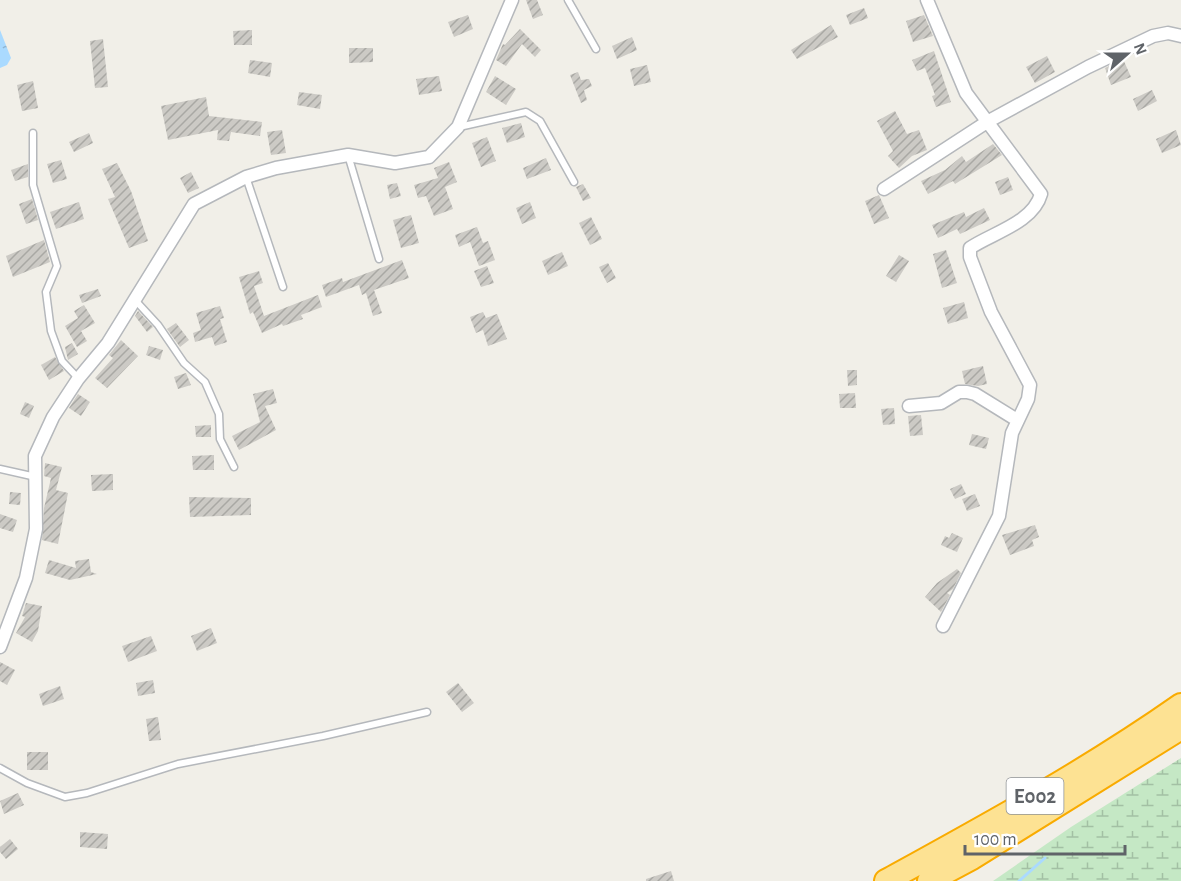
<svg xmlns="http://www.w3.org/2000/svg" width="1181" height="881" font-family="'Alegreya Sans',sans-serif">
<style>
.wetland{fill:url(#wetland-marsh)}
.water{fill:url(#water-ripples)}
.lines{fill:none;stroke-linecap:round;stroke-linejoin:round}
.stream{stroke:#aadaff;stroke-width:3}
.building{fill:url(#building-hatch)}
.lane-casing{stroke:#b5b8bc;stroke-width:9}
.street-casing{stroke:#b5b8bc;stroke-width:15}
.highway-casing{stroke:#f9ab00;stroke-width:26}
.lane{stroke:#fff;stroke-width:6}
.street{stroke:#fff;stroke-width:12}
.highway{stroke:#fde293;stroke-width:22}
.labels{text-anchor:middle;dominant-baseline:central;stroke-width:4.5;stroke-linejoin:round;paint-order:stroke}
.shield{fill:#fff;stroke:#8f9295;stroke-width:1.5}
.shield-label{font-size:21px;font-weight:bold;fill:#5f6368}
</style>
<defs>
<pattern id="wetland-marsh" width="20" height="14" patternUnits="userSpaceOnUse" patternTransform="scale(1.5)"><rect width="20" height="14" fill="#c5e8c5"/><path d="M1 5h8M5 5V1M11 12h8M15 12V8" fill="none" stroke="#a3c0a4"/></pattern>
<pattern id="water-ripples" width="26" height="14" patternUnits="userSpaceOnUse" patternTransform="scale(1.5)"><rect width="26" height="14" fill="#aadaff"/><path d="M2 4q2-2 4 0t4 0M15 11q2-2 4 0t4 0" fill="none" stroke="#8eb4d2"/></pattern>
<pattern id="building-hatch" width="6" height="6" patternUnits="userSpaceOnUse" patternTransform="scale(1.5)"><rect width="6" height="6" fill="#cccac5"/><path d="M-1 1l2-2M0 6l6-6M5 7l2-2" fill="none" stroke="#a9a8a4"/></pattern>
</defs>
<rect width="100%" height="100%" fill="#f1efe8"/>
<path class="wetland" d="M 1181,758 L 1181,881 L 993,881 L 1071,827 Z"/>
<path class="water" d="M 0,30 L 11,58 L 7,65 L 0,68 Z"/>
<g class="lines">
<path class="stream" d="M 1019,881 L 1045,858"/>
</g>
<path class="building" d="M 526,0 L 537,0 L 543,15 L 533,19 Z
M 864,8 L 868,18 L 850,25 L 846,15 Z
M 468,15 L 473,29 L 454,37 L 448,22 Z
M 924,15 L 933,36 L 913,42 L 906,21 Z
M 831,25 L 838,37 L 797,59 L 791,50 Z
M 520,29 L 541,50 L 535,57 L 522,44 L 506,66 L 496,60 L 503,44 L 505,45 Z
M 252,30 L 252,45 L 234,45 L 233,31 Z
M 632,37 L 637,50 L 617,59 L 612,46 Z
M 103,39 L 108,87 L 95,88 L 90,41 Z
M 349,48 L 373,48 L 373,62 L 349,63 Z
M 934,51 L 951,102 L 936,107 L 932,96 L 935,95 L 925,68 L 917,71 L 912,60 Z
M 1047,56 L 1055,72 L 1035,83 L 1026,67 Z
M 1123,59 L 1131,77 L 1111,85 L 1105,68 Z
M 250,60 L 272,63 L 270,77 L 248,73 Z
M 647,65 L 651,82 L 634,86 L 630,69 Z
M 578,72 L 581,80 L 589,79 L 592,86 L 584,90 L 587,100 L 581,103 L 570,75 Z
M 439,76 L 442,91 L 419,95 L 416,79 Z
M 495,76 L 516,89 L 506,105 L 486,92 Z
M 33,81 L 38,108 L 22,111 L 17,85 Z
M 1152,90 L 1157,101 L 1138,111 L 1133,99 Z
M 299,92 L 322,95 L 320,109 L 297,105 Z
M 206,97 L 209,116 L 262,122 L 260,136 L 231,132 L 229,141 L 217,140 L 218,130 L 168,140 L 161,106 Z
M 895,111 L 907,134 L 919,130 L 927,150 L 912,156 L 899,168 L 888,156 L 893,151 L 877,121 Z
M 521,123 L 525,137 L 507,143 L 502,128 Z
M 282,130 L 286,153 L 271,155 L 267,132 Z
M 1176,130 L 1181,145 L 1162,153 L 1156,139 Z
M 89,133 L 93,143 L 74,152 L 69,142 Z
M 487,137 L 496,161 L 481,167 L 472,143 Z
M 993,144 L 1002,155 L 955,184 L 953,181 L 928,194 L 921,181 L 945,170 L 962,156 L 966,162 Z
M 546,158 L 551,170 L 527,179 L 523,168 Z
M 61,160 L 67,179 L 53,183 L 47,164 Z
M 449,162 L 457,182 L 445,187 L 453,209 L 434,216 L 426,196 L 418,198 L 414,185 L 438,178 L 434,168 Z
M 117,163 L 131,191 L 148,241 L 129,248 L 108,199 L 115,197 L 102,169 Z
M 28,164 L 28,177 L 15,181 L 11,170 Z
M 191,172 L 199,188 L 188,193 L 180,178 Z
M 1008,177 L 1013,190 L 1000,195 L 995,182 Z
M 397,183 L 401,196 L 390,199 L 387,185 Z
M 583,184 L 591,198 L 583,201 L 576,187 Z
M 879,195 L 889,218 L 874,224 L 865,201 Z
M 32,199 L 38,220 L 26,224 L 19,204 Z
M 79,202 L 84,219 L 56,229 L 50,212 Z
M 530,202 L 536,218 L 522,224 L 516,208 Z
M 984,208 L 990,220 L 960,234 L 957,229 L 938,238 L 932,225 L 964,212 L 966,217 Z
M 411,215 L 419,243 L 401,248 L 393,220 Z
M 591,217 L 602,239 L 590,245 L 579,223 Z
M 477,227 L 483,243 L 488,241 L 495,260 L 479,266 L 470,242 L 459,247 L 455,235 Z
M 44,240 L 50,262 L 13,277 L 6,256 Z
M 946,250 L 957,283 L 942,288 L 933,254 Z
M 562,252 L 568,266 L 548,275 L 542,261 Z
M 899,255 L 909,261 L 896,282 L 886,276 Z
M 402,260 L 409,278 L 374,290 L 382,313 L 373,316 L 366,293 L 362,295 L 359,285 L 326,297 L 322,285 L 342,278 L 343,282 Z
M 608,263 L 616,278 L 607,283 L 599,267 Z
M 487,266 L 494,283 L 481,287 L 474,271 Z
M 259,271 L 263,283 L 254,286 L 264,316 L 318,295 L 322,307 L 301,315 L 303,319 L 283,326 L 282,324 L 262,333 L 253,312 L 250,314 L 239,277 Z
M 98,289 L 101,296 L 82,303 L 79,295 Z
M 964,302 L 968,318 L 948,324 L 943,308 Z
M 84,305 L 95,323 L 81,331 L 87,341 L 77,347 L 65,326 L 78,318 L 74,311 Z
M 220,306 L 224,318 L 220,319 L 227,342 L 215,346 L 212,337 L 195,342 L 193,333 L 201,330 L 196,313 Z
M 138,311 L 153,327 L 147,332 L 135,316 Z
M 483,312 L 486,318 L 497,314 L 507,339 L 488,346 L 483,330 L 476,333 L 470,317 Z
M 176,323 L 189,340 L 180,347 L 167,329 Z
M 121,340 L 138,356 L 107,388 L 95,378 L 113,358 L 109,355 Z
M 72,343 L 78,354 L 68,360 L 65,347 Z
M 149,346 L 163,350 L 160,360 L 146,355 Z
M 55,357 L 64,371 L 49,380 L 41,365 Z
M 983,366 L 987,384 L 978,386 L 965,384 L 962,371 Z
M 847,370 L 857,370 L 857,385 L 848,386 Z
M 186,373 L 191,385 L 178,389 L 174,377 Z
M 273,389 L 277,403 L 265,406 L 276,430 L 239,450 L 232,436 L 260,422 L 253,394 Z
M 855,393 L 856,408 L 840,408 L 839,394 Z
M 78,394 L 90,402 L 81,416 L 69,408 Z
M 25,402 L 34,406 L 29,418 L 20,414 Z
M 894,408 L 895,424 L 883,425 L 881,409 Z
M 921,415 L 923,435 L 910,436 L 908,416 Z
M 211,425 L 211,437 L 196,437 L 195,426 Z
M 972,434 L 989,438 L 986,449 L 969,445 Z
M 214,455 L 214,470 L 193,470 L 192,456 Z
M 45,463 L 62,467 L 56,490 L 68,493 L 58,544 L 42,540 L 44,508 L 51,478 L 44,476 Z
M 113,474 L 113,490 L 92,491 L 91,475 Z
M 961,484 L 966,494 L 955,499 L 950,489 Z
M 10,492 L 21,493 L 20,505 L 9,504 Z
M 975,494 L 980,506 L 967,511 L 962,499 Z
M 189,497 L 251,498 L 251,515 L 190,517 Z
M 0,514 L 17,520 L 13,532 L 0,528 Z
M 1035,525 L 1039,537 L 1032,540 L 1034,546 L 1010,555 L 1002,535 Z
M 952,533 L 963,538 L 957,552 L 941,545 L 945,536 L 949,538 Z
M 89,559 L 91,572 L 97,574 L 70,580 L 45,573 L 49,560 L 76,568 L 75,561 Z
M 957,569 L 961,573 L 953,589 L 947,593 L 950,595 L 941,612 L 925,597 L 937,583 Z
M 26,603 L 42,606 L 38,631 L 32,642 L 16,633 L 25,617 L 22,616 Z
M 211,628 L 217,643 L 197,651 L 191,636 Z
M 151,636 L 157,651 L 128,662 L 122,646 Z
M 0,662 L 15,670 L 7,685 L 0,681 Z
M 153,680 L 155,693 L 138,696 L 136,683 Z
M 458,683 L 474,703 L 462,712 L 446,692 Z
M 60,686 L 64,699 L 43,706 L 39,694 Z
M 158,717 L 161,740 L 149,741 L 146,719 Z
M 27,752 L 48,752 L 48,770 L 27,770 Z
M 18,793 L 24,805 L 4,814 L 0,801 Z
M 80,832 L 108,834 L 107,849 L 80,847 Z
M 10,839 L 18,849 L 6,859 L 0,852 L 0,847 Z
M 671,871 L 674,881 L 646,881 L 646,879 Z"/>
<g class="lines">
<g class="lane-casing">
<path id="lane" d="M 568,0 L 596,49
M 459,127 L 526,112 L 540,121 L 574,182
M 33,133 L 33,185 L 57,266 L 46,292 L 51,331 L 62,361 L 78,378
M 348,155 L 379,259
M 246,177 L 283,287
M 135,300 L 158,325 L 184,363 L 205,382 L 219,414 L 220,439 L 234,467
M 0,469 L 36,477
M 0,768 L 27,783 L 65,797 L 87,793 L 178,764 L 323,736 L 427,712"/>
</g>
<g class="street-casing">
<path id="street" d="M 927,0 L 966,93 L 1041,194 C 1033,223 992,233 970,248 L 970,257 L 991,312 L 1030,385 L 1028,399 L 1012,433 L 999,516 L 943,626
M 884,189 L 987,122 L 1088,67 L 1153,36 L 1168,33 L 1181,36
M 909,406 L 941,403 L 959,392 L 967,392 L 975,394 L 1017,420
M 0,647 L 26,578 L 36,529 L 35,456 L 53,417 L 78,379 L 108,343 L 194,204 L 246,177 L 276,168 L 348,155 L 395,163 L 429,157 L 458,127 L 512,0"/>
</g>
<g class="highway-casing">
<path id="highway" d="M 886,881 C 986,826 1087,771 1181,705
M 929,881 L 972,858 L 1181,728"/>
</g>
<use href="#lane" class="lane"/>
<use href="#street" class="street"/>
<use href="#highway" class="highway"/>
</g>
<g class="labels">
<rect class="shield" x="1006.5" y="778" width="57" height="36" rx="4.5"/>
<g class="shield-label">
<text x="1035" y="796">E002</text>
</g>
</g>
<g transform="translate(1127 54) rotate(69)" stroke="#ffffff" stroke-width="4.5" paint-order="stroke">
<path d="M0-4.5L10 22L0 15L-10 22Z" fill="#5f6368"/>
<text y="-9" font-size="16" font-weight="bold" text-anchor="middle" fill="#5f6368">N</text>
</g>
<path d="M965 845v9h160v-9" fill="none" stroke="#5f6368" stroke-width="3"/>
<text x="974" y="845" font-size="18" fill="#5f6368" stroke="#ffffff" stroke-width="4.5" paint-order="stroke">100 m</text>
</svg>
